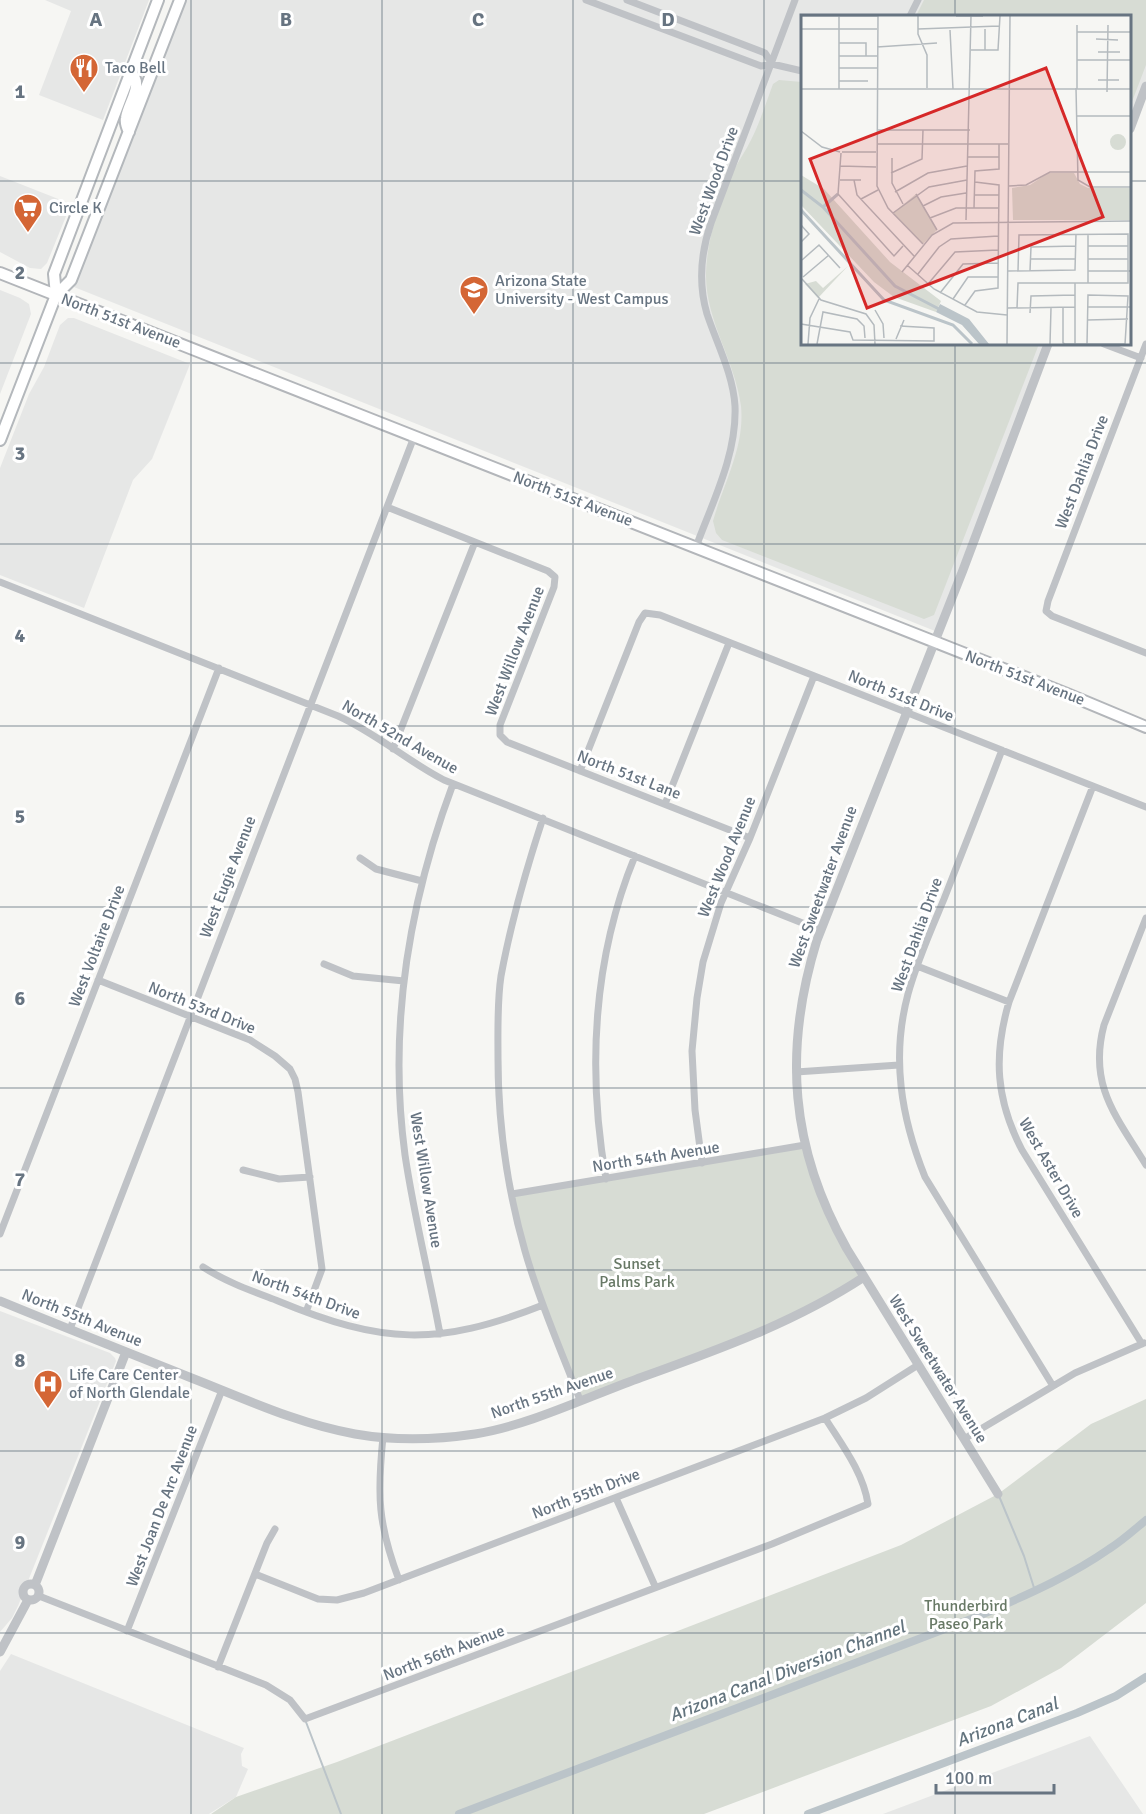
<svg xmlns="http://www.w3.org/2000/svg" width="1146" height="1814" font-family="Signika,sans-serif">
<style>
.built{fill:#e6e7e6}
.green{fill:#d7dcd4}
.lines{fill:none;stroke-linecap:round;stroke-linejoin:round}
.stream{stroke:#bbc4c9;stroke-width:2}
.canal{stroke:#bbc4c9;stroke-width:8}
.secondary-casing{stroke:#b4b8bc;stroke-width:14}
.primary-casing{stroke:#b3b6ba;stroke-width:14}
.minor{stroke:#bfc2c6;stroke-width:7}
.tertiary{stroke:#bfc2c6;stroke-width:9}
.secondary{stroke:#fff;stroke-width:10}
.primary{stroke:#fff;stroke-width:10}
.grid{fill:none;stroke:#677481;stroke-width:1.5;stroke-opacity:0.55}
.labels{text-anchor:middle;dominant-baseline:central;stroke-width:6;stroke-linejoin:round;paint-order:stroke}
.poi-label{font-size:16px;fill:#677481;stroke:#fff;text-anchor:start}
.street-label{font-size:16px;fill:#677481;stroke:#fff}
.park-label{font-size:16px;fill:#687966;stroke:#fff}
.water-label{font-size:18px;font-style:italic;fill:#63747e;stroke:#fff}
.inset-river{fill:none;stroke:#bbc4c9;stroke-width:3}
.inset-road{fill:none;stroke:#b4babe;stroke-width:1.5}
.view{fill:#d62828;fill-opacity:0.15;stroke:#d62828;stroke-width:3}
.inset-edge{fill:none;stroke:#677481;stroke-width:3}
.grid-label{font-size:20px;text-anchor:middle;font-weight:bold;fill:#677481;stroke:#fff;stroke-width:6;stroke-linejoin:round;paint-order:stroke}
</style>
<rect width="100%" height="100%" fill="#f6f6f3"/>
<path class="built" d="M 45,0 L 149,0 L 103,120 L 39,95 L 71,11 Z
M 185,0 L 1146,0 L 1146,80 L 1130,123 L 1130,16 L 802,16 L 802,344 L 1045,344 L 935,631 L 74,287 Z
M 0,176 L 71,204 L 47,263 L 41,269 L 30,268 L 0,252 Z
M 0,290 L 20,298 L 29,304 L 31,314 L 0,394 Z
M 68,318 L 74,318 L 190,364 L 152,459 L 133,480 L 84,608 L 0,575 L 0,468 L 29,394 L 44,367 L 60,325 Z
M 0,1311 L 110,1353 L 115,1358 L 116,1361 L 18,1606 L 12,1618 L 0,1632 Z
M 11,1654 L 244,1748 L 241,1754 L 242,1766 L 248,1769 L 236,1797 L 209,1814 L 0,1814 L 0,1671 Z
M 1090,1736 L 1143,1814 L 883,1814 Z"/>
<path class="green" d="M 924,0 L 1146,0 L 1146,65 L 1130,107 L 1130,16 L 916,16 Z
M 779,80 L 802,82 L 802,344 L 1039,344 L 934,615 L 924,619 L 722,540 L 716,533 L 713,521 C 724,482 745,447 741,406 C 735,360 705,320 706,273 C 707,238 719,204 733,172 C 738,161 746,151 751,140 C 760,122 766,103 773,84 Z
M 805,1145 L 815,1179 L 864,1277 L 792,1318 L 580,1400 L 543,1305 L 512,1194 Z
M 1146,1399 L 1146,1603 L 1061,1668 L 991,1706 L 704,1814 L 211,1814 L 236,1797 L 337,1762 L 901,1545 L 998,1494 L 1091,1424 Z"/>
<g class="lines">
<path class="stream" d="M 999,1496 L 1024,1556 L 1035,1591
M 306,1722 L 341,1814"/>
<path class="canal" d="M 459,1814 L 979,1616 C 1024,1596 1069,1577 1109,1549 C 1122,1541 1134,1530 1146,1520
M 808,1814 L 1077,1713 L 1116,1696 L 1146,1677"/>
<g class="secondary-casing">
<path id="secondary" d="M 129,132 C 127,128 125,123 126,118 C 128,103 145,84 130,72
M 56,295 L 71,280 L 180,0
M 0,440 L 56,295 L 54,274 L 158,0"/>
</g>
<g class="primary-casing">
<path id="primary" d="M 0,273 L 1067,694 L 1146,727"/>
</g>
<path class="minor" d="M 586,0 L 761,66 L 772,64 L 802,71
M 627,0 L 765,53 L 772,64
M 910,16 L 918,0
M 1104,344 L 1141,358
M 1146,344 L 1048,601 L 1046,611 L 1052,616 L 1146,653
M 387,507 L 548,571 L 555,577 L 554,587 L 500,725 L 500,735 L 507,742 L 750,838
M 696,547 C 712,503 737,455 735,406 C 733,374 717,344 707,314 C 698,283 701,252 711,223 L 795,0
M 0,582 L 338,716 C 376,733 407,761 444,780 L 820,930
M 393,749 L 475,542
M 1002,750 C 983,800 963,850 944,899 C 931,930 917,961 908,994 C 891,1057 901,1117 925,1177 L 1053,1386
M 580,771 L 639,622 L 645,613 L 660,615 L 1146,807
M 1093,786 L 1009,1002 C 993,1056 996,1100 1022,1150 L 1142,1344
M 665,804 L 729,643
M 543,818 C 526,870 511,922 501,976 C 497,1002 498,1031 498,1058 C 498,1123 507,1188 525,1251 C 539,1301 561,1350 580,1400
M 360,858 L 376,869 L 422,881
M 1146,918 L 1104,1025 C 1088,1085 1116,1116 1146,1165
M 324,964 L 353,976 L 404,981
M 917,966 L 1009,1002
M 98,980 L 250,1040 L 275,1056 L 290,1069 L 295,1079 L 298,1092 L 322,1269 L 306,1312
M 796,1072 L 899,1065
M 702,1163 L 695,1110 L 692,1051 L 697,998 L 703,962 L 721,903 L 750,838 L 814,676
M 243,1170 L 279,1179 L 310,1177
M 606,1179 C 587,1070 593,958 635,856
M 512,1194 L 805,1145
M 0,1234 L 219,668
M 203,1267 C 226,1282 252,1291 278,1301 C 382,1344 437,1347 543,1305
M 70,1329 L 414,437
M 440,1334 C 429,1274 414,1216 405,1155 C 388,1029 409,902 453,784
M 383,1437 C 377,1496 378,1524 399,1580
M 964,1439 L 1075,1373 L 1144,1343
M 616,1498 L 655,1586
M 255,1574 L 318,1599 L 337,1600 L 364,1593 L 825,1418 L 866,1398 L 918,1365
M 39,1596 L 266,1685 L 290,1700 L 305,1719 L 772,1544 L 868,1504 C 863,1472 842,1445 825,1418
M 127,1631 L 222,1390
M 218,1667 L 267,1543 L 275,1529"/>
<path class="tertiary" d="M 1130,129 L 1146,86
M 0,1301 C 63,1327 126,1352 189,1377 C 243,1398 298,1424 355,1434 C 395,1441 435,1440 475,1434 C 527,1426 587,1397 637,1379 C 715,1351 794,1323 864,1277
M 998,1494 L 847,1249 C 790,1148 783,1050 817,940 L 963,570 L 1048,344
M23 1592a8 8 0 1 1 16 0a8 8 0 1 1-16 0Z
M 35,1585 L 126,1352
M 0,1652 L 28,1600"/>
<use href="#secondary" class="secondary"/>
<use href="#primary" class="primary"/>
</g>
<path class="grid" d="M 191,0 L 191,1814M 382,0 L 382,1814M 573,0 L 573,1814M 764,0 L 764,1814M 955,0 L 955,16M 0,181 L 802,181M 1130,181 L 1146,181M 955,344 L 955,1814M 0,363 L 1146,363M 0,544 L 1146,544M 0,726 L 1146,726M 0,907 L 1146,907M 0,1088 L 1146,1088M 0,1270 L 1146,1270M 0,1451 L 1146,1451M 0,1633 L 1146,1633"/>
<defs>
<g id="restaurant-pin" transform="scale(1.5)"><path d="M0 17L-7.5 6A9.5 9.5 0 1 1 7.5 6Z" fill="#d46635" stroke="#fff"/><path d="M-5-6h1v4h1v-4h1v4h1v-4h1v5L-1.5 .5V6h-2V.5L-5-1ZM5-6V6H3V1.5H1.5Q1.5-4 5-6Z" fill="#fff"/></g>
<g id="supermarket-pin" transform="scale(1.5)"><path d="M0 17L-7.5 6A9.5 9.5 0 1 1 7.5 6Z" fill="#d46635" stroke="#fff"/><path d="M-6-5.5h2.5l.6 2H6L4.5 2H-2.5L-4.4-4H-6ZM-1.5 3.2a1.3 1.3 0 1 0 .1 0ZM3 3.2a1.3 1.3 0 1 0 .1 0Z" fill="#fff"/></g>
<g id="university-pin" transform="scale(1.5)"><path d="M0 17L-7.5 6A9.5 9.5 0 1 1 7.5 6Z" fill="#d46635" stroke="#fff"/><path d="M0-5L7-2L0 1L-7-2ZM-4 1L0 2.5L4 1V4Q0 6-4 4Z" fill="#fff"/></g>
<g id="hospital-pin" transform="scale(1.5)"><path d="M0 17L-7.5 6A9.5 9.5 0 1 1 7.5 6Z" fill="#d46635" stroke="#fff"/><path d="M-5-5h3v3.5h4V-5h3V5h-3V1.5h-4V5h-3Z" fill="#fff"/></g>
</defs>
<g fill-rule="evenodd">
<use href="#restaurant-pin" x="84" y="68"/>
<use href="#supermarket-pin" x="28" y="208"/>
<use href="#university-pin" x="474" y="290"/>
<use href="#hospital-pin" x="48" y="1384"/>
</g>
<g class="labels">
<g class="poi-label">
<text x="105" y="68">Taco Bell</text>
<text x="49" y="208">Circle K</text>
<text x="495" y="281">Arizona State<tspan x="495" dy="18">University - West Campus</tspan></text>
<text x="69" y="1375">Life Care Center<tspan x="69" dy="18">of North Glendale</tspan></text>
</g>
<g class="street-label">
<text transform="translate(714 181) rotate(-70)">West Wood Drive</text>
<text transform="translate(121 321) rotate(21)">North 51st Avenue</text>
<text transform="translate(1082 472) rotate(-69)">West Dahlia Drive</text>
<text transform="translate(573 499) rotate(21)">North 51st Avenue</text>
<text transform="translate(515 651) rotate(-69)">West Willow Avenue</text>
<text transform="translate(1025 678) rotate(21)">North 51st Avenue</text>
<text transform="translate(901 696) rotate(22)">North 51st Drive</text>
<text transform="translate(400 737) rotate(30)">North 52nd Avenue</text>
<text transform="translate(629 775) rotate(21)">North 51st Lane</text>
<text transform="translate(727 857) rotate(-68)">West Wood Avenue</text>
<text transform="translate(228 877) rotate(-69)">West Eugie Avenue</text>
<text transform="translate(823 887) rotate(-70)">West Sweetwater Avenue</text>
<text transform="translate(917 935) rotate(-70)">West Dahlia Drive</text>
<text transform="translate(97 946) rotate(-69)">West Voltaire Drive</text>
<text transform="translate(202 1008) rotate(22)">North 53rd Drive</text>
<text transform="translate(656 1157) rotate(-9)">North 54th Avenue</text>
<text transform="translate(1051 1168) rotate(60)">West Aster Drive</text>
<text transform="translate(426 1180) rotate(81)">West Willow Avenue</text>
<text transform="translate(306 1295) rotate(20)">North 54th Drive</text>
<text transform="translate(82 1318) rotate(22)">North 55th Avenue</text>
<text transform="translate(938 1369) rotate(58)">West Sweetwater Avenue</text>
<text transform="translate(552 1393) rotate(-19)">North 55th Avenue</text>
<text transform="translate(586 1494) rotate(-21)">North 55th Drive</text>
<text transform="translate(162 1506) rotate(-69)">West Joan De Arc Avenue</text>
<text transform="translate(444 1653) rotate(-21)">North 56th Avenue</text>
</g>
<g class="park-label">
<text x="637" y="1264">Sunset<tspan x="637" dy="18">Palms Park</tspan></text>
<text x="966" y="1606">Thunderbird<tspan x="966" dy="18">Paseo Park</tspan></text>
</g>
<g class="water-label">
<text transform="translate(787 1671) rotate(-21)">Arizona Canal Diversion Channel</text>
<text transform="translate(1007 1722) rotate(-21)">Arizona Canal</text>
</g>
</g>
<g transform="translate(801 15)">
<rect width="330" height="330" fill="#f6f6f3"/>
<path d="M309 127a8 8 0 1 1 16 0a8 8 0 1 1-16 0ZM 247,158 L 273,158 L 279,169 L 287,173 L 330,173 L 330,205 L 212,205 L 211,173 L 229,170 ZM 0,160 L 23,174 L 89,247 L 140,286 L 135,297 L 93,282 L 73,267 L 0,190 ZM 115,179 L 136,215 L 122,229 L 92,198 ZM 47,251 L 17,283 L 4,269 L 15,266 L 22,273 Z" fill="#d7dcd4"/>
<path d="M 139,289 L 168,304 L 188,329 L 178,329 L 161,310 L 135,297 Z" fill="#bbc4c9"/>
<path class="inset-river" d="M 0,175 L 22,192 L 94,271 L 138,294M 22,192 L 37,179M 0,195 L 83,285 L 152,310 L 171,329"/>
<path class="inset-road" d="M 0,1 L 77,1M 77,1 L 76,171 L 87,193 L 122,229M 117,1 L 117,19 L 126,40 L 126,73M 155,1 L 182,1M 0,14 L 76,14M 117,14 L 198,11M 149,15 L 152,74M 276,17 L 330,17M 295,24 L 317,25M 38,28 L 65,28 L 65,41M 76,32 L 136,28M 170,35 L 197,35 L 199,1M 184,35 L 184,14M 297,37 L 319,37M 38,41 L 76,41M 276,45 L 330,45M 38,53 L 76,53M 297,65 L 318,65M 38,66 L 67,66M 275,73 L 277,165 L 289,172 L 330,172M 0,74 L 330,74M 38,74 L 38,1M 276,74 L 276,10M 306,77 L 307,10M 276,101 L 330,101M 76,115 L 169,115M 0,116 L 21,132 L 39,137M 76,129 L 207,129M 41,137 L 75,137M 40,138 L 37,179 L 93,241 L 102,231M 167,142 L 198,142M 91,143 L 91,168 L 102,189M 39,151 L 75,152M 90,158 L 121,144 L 122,115M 39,165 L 60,165M 53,165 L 56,180 L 113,241M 208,171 L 225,170 L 249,157 L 330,157M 94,177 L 127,158 L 166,151M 115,179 L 136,215M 174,180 L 198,180M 60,184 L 77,175M 122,191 L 140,182 L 165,178M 173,193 L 174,156 L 198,154 L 198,129M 92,198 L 128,172 L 166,165M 129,203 L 155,193 L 197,193M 165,205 L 170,1M 0,210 L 8,219 L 0,227M 287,231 L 327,231M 230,244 L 274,244M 287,244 L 327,244M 1,245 L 18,230 L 39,253M 106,250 L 133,274 L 176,297 L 206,300M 207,256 L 274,255 L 275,219M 229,256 L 230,232 L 275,231M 287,256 L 330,256M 101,257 L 131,220 L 152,208 L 330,206M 117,259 L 138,232 L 150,224 L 197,221M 2,262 L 28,240M 1,264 L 20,285 L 65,299 L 73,310 L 74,329M 287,268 L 287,219M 127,269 L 154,237 L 197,235M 139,278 L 162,249 L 197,248M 0,284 L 0,304M 152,284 L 167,262 L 197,262M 164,290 L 174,276 L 197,273 L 198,170 L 174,167M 262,292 L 262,328 L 264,329 L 324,329 L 327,281 L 287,280 L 286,329M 286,292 L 330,292M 207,293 L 274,292M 216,293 L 217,268 L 327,268 L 327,219 L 218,220 L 217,256M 74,295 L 82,309 L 83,323M 229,298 L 230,281 L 274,280M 286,305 L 327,304M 0,309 L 49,317 L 52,325 L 133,326 L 133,313 L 99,311M 95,324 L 103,305M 7,329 L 9,303 L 18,284M 16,329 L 22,297 L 56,304 L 63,311 L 64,323M 206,329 L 209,1M 249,329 L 250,293M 274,329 L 274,268"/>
<path class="view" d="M 245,53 L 302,202 L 66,293 L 9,144 Z"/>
<rect width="330" height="330" class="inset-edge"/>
</g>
<g class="grid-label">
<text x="96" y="26">A</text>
<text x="286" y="26">B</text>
<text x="478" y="26">C</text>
<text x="668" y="26">D</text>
<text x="20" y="98">1</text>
<text x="20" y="279">2</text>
<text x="20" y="460">3</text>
<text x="20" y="642">4</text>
<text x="20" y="823">5</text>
<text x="20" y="1005">6</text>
<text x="20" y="1186">7</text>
<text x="20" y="1367">8</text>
<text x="20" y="1549">9</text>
</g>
<path d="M936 1784v9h118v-9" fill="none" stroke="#677481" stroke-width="3"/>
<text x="945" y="1784" font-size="18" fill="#677481" stroke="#ffffff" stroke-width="4.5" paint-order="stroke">100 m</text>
</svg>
